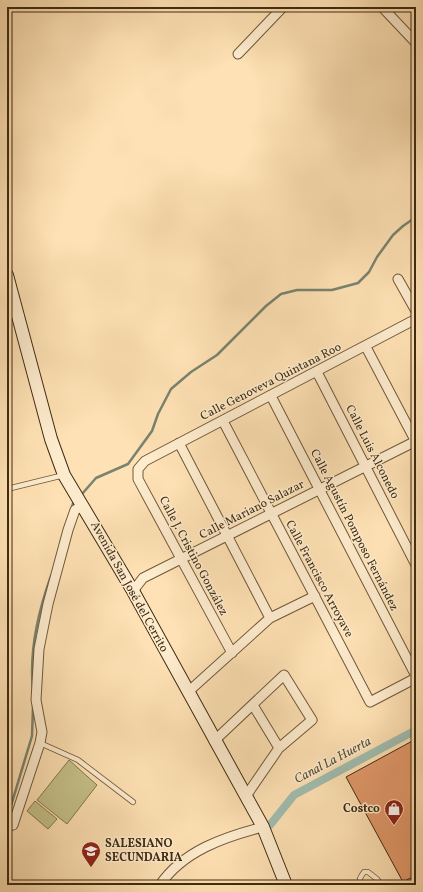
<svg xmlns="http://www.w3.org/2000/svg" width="423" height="892" font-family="Vollkorn,serif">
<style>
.green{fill:#c5c189;stroke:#82764d}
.shadow{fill:#0003}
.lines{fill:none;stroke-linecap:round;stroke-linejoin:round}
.stream{stroke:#798370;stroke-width:2.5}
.canal{stroke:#a0bdb0;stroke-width:8}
.building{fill:#e39a6c;stroke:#3f2b11}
.lane-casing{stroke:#6f583a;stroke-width:6}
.street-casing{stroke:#6f583a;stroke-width:11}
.secondary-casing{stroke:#3f2b11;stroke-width:14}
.lane{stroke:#feecce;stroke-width:4.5}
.street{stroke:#feecce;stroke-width:9}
.secondary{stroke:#feecce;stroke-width:12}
.labels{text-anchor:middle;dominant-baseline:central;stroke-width:3;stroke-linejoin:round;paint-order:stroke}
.street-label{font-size:12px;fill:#3f2b11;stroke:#feecce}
.poi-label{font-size:12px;font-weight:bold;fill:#3f2b11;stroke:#feecce;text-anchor:end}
.water-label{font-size:13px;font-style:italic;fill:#575039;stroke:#feecce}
</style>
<rect width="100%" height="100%" fill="#fee1b4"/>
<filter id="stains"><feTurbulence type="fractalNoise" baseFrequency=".005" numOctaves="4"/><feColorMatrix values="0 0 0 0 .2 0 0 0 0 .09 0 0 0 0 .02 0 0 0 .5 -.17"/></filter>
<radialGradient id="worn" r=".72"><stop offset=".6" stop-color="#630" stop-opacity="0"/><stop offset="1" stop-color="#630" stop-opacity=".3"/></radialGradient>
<path class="green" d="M 69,760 L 97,785 L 67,824 L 37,800 Z
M 35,801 L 57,819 L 48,829 L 27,811 Z"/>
<path class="shadow" d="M 416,740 L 416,883 L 406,885 L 347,777 Z"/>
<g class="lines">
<path class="stream" d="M 82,494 L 96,478 L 128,464 L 152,431 L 158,414 L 171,389 L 191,372 L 217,355 L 266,306 L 281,294 L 297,290 L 332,290 L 358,283 L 369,272 L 377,257 L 393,235 L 403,226 L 416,217
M 71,510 L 74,500
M 33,690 C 29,652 38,612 51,576
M 7,819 L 32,736 L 33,707"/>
<path class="canal" d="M 270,825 L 294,795 L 416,730"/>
</g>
<path class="building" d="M 416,739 L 416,875 L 403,882 L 346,777 Z"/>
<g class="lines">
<g class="lane-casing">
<path id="lane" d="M 7,489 L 64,475
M 40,743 L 78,760 L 133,802
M 361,885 C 358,880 361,876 364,872 L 368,872 L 377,879 L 381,885"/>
</g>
<g class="street-casing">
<path id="street" d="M 382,7 L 416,43
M 238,54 L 283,7
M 398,279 L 416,311
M 366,347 L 416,442
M 317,372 L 416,565
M 271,396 L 416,676
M 223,421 L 370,702 L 416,678
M 179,443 L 270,618
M 133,591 L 143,578 L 416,441
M 232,653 L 138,479 L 138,469 L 145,461 L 416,319
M 188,692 L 270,618 L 315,596
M 253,705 L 279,748
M 214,741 L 284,675 L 312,720 L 279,748 L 246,796
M 7,826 L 13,825 L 40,743 L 42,732 L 36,700 L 39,649 L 48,604 L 68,530 L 75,510 L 82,506
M 160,885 C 183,851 224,837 263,827"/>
</g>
<g class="secondary-casing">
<path id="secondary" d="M 7,275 L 51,439 L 64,475 L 133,591 L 263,827 L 286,885"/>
</g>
<use href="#lane" class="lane"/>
<use href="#street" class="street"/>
<use href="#secondary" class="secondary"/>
</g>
<defs>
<g id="shop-pin" transform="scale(1)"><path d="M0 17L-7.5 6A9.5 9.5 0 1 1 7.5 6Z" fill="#8f2418" stroke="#feecce"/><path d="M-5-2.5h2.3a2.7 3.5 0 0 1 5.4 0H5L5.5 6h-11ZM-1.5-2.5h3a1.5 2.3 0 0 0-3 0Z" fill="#fff"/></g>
<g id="school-pin" transform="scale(1)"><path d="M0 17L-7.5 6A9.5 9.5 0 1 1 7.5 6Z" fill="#8f2418" stroke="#feecce"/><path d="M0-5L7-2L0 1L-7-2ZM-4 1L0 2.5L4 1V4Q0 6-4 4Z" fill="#fff"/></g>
</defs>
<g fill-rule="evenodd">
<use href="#shop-pin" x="394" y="809"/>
<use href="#school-pin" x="91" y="851"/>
</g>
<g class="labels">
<g class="street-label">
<text transform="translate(271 382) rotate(-27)">Calle Genoveva Quintana Roo</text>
<text transform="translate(372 452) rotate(63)">Calle Luis Alconedo</text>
<text transform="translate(252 510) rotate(-27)">Calle Mariano Salazar</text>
<text transform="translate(354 530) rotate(63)">Calle Agustín Pomposo Fernández</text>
<text transform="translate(193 556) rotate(62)">Calle J. Cristino González</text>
<text transform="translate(319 579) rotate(62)">Calle Francisco Arroyave</text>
<text transform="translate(129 587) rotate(61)">Avenida San José del Cerrito</text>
</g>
<g class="poi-label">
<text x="380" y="809">Costco</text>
<text x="105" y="844" text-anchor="start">SALESIANO<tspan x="105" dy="14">SECUNDARIA</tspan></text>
</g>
<g class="water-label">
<text transform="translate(333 761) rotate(-28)">Canal La Huerta</text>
</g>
</g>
<rect width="423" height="892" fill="none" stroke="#fee1b4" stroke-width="24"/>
<rect x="8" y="8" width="407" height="876" fill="none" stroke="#3f2b11" stroke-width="2"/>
<rect x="12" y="12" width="399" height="868" fill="none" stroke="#3f2b11"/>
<rect width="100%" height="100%" filter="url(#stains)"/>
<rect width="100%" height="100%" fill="url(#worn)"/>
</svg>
